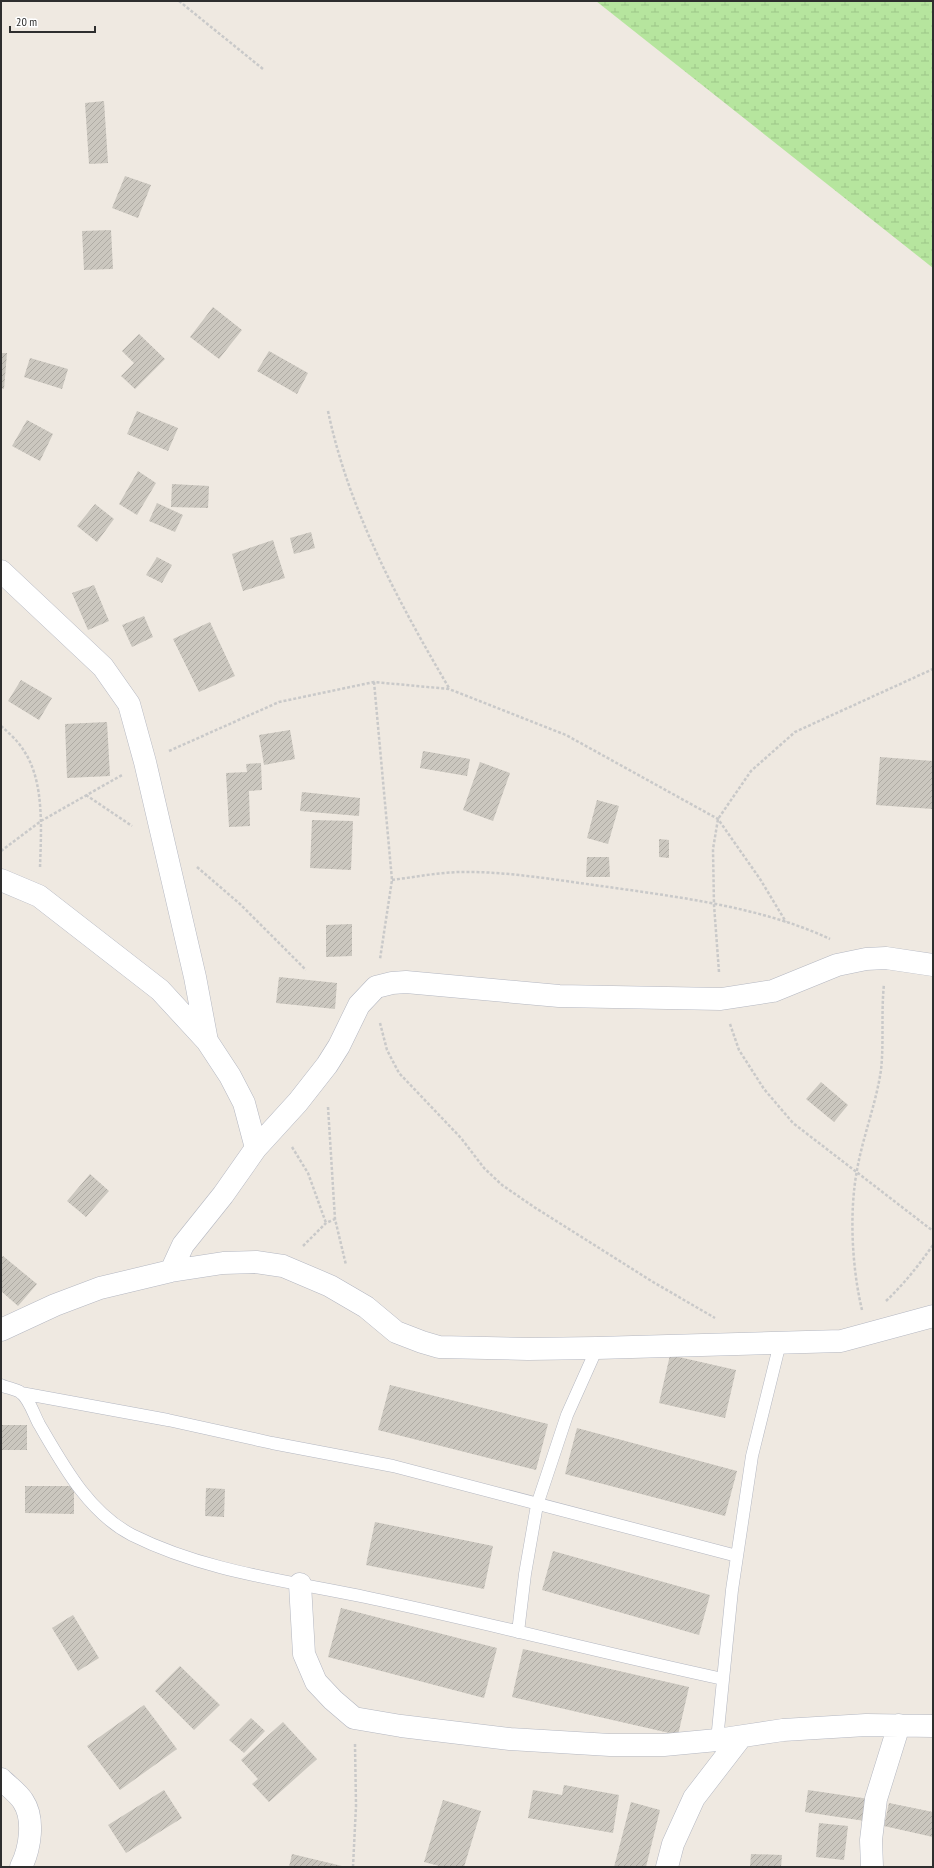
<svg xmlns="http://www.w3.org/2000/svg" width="934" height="1868" font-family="'PT Sans Narrow',sans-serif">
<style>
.wetland{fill:url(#wetland-marsh)}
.building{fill:url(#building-hatch)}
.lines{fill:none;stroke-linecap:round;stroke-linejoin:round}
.service-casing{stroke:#b4b7c1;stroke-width:13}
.minor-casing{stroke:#b4b7c1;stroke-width:23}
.path{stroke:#c9c9c9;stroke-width:2.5;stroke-dasharray:3 2;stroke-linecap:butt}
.service{stroke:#fff;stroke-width:12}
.minor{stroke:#fff;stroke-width:22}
</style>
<defs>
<pattern id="wetland-marsh" width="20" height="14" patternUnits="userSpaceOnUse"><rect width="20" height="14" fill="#b6e59e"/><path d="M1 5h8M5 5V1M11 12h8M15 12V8" fill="none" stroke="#9dc588"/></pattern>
<pattern id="building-hatch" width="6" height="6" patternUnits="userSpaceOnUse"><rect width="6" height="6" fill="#cbc7bf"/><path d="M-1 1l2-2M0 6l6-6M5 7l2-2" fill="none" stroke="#afaba4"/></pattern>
</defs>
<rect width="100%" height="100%" fill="#efe9e1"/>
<path class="wetland" d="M 596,1 L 933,1 L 933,268 Z"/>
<path class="building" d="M 104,101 L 108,163 L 89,164 L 85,103 Z
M 125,176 L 151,185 L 138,218 L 112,208 Z
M 111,230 L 113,269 L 84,270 L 82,231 Z
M 213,307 L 242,330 L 219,359 L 190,337 Z
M 139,334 L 165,359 L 135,389 L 121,376 L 134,363 L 122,351 Z
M 269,351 L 308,373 L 297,394 L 257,371 Z
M 1,353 L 7,353 L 4,389 L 1,388 Z
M 30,358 L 68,369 L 62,389 L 24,377 Z
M 137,411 L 178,428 L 168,451 L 127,434 Z
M 27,420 L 53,434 L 40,461 L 12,446 Z
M 138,471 L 156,483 L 137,515 L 119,504 Z
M 172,484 L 209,486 L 208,508 L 171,507 Z
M 157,503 L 183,515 L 175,532 L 149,521 Z
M 95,504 L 114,519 L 97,542 L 77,526 Z
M 311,532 L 315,548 L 294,554 L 290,538 Z
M 273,540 L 285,578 L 243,591 L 232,554 Z
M 157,557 L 172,565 L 162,583 L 146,575 Z
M 94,585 L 109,621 L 88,630 L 72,593 Z
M 144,616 L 153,637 L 132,647 L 122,625 Z
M 210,622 L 235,676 L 199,692 L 173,639 Z
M 21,680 L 52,698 L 39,720 L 8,701 Z
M 107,722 L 110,776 L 67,778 L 65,724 Z
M 290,730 L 295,759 L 264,765 L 259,735 Z
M 423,751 L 470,759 L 467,776 L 420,768 Z
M 880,757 L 933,761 L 933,809 L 876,805 Z
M 480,762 L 510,773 L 493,821 L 463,810 Z
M 261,763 L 262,790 L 249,791 L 250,826 L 229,827 L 226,773 L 247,772 L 246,764 Z
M 302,792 L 360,798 L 359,816 L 300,811 Z
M 597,800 L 619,806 L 608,844 L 587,838 Z
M 312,820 L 353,821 L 351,870 L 310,868 Z
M 659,839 L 669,840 L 669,858 L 659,857 Z
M 587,857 L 609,857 L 610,877 L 586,877 Z
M 352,924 L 352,956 L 326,957 L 326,925 Z
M 279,977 L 337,983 L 335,1009 L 276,1003 Z
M 821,1082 L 848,1105 L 834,1122 L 806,1099 Z
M 90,1174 L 109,1191 L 86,1217 L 67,1201 Z
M 3,1256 L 37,1284 L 18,1306 L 1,1291 L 1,1258 Z
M 670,1355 L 736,1370 L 725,1418 L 659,1403 Z
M 390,1385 L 548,1424 L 536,1470 L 378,1430 Z
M 1,1425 L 27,1425 L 27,1450 L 1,1450 Z
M 577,1428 L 737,1471 L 725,1516 L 565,1474 Z
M 25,1486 L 74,1486 L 74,1514 L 25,1513 Z
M 206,1488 L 225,1489 L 224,1517 L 205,1516 Z
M 375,1522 L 493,1546 L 484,1589 L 366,1565 Z
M 553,1551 L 710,1595 L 699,1635 L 542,1590 Z
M 341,1608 L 497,1648 L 484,1698 L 328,1657 Z
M 73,1615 L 99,1658 L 78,1671 L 52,1628 Z
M 523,1649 L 689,1687 L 678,1735 L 512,1697 Z
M 180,1666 L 220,1705 L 194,1730 L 155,1691 Z
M 144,1705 L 177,1749 L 120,1790 L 87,1746 Z
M 251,1718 L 265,1731 L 244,1753 L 229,1740 Z
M 283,1722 L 317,1759 L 269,1802 L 252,1784 L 258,1779 L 241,1760 Z
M 564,1785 L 619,1795 L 613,1833 L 528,1818 L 533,1790 L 562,1795 Z
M 164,1790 L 182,1818 L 126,1853 L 108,1825 Z
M 808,1790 L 869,1799 L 865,1821 L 805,1812 Z
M 443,1800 L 481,1811 L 464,1867 L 443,1867 L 424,1862 Z
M 631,1802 L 660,1810 L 646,1867 L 614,1867 Z
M 889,1803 L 933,1812 L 933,1837 L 884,1826 Z
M 819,1823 L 848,1826 L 844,1860 L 816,1857 Z
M 292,1854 L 342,1866 L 342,1867 L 289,1867 Z
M 751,1854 L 782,1855 L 781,1867 L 750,1867 Z"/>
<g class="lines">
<g class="service-casing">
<path id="service" d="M 1,1385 C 7,1388 15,1389 20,1392 C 29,1398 34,1415 39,1424 C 63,1465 88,1512 132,1535 C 212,1575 302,1582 388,1602 C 500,1626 611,1655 723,1679
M 21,1393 L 168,1420 L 272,1443 L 393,1466 L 737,1556
M 518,1632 L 525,1574 L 537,1505 L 567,1415 L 597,1348
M 717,1740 L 732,1590 L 752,1456 L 780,1343"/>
</g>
<g class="minor-casing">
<path id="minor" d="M 1,571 L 103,667 L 129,704 L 145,762 L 195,977 L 207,1041
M 1,880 L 39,896 L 160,990 L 207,1041 L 230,1076 L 244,1103 L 256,1148
M 171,1271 L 183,1245 L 223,1195 L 256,1148 L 298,1102 L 327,1065 L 339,1046 L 359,1005 L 376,987 L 392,983 L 406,982 L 559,996 L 721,999 L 773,991 L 837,965 L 866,959 L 886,958 L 933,965
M 1,1330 L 55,1305 L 100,1288 L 171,1271 L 223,1263 L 256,1262 L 283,1266 L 330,1286 L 366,1307 L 396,1332 L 422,1342 L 439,1347 L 528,1349 L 597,1348 L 841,1341 L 933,1316
M 300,1584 L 304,1654 L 316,1682 L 333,1700 L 354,1718 L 401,1726 L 510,1739 L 610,1745 L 664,1745 L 717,1740 L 783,1730 L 866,1725 L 933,1726
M 1,1779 C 8,1786 18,1793 23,1801 C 35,1819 30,1849 21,1867
M 667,1867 L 673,1844 L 694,1798 L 741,1737
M 872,1867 L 871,1840 L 876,1799 L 899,1725"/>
</g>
<path class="path" d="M 179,1 L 263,69
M 328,411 C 349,511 398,601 449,688
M 374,682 L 392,880 L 380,959
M 1,726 C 9,733 19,742 24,751 C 45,782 41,832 40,868
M 169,751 L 279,702 L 374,682 L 449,689 L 566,735 L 718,819 L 760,879 L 786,922
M 86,795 L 132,826
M 1,851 L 41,821 L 122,775
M 197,867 L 240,904 L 306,970
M 392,880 C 414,877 436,873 458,872 C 503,871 550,879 594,885 C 671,896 760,906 830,939
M 719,972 L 714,905 L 713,849 L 718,819 L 751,771 L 795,732 L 933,669
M 380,1023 L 387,1050 L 399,1073 L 461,1138 L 484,1168 L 502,1185 L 534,1207 L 653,1282 L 715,1318
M 730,1024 L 739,1050 L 764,1089 L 793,1123 L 933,1231
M 328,1107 L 335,1219 L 346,1265
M 292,1147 L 308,1173 L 326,1223
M 303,1246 L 326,1223 L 335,1219
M 886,1301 C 904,1284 919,1265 933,1245
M 862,1310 C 852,1268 849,1213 857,1170 C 863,1136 876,1104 881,1070 C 884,1042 881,1013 884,984
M 353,1867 L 356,1806 L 355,1744"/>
<use href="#service" class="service"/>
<use href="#minor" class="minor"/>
</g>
<rect width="934" height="1868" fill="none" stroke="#2e2e2e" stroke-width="4"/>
<path d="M10 26v6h85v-6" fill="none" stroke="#2e2e2e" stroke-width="2"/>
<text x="16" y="26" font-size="12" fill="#2e2e2e" stroke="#ffffff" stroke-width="3" paint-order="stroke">20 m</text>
</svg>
